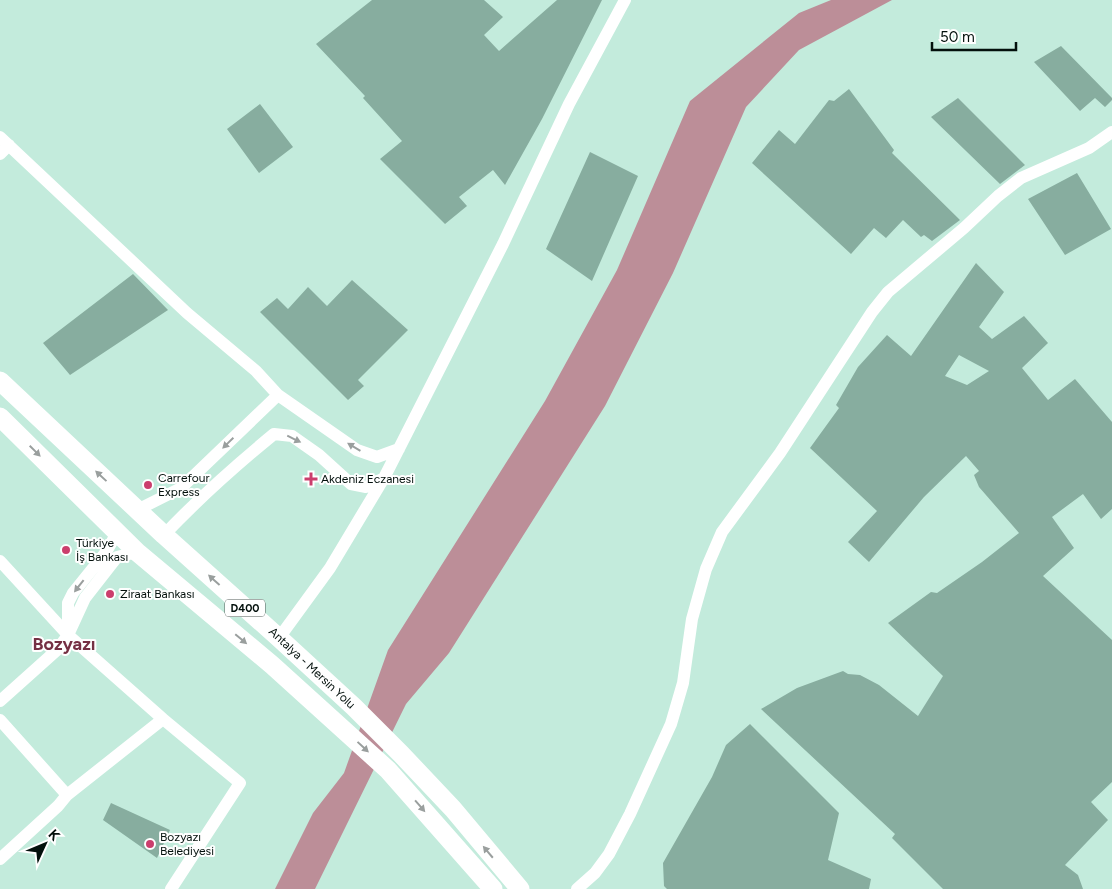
<svg xmlns="http://www.w3.org/2000/svg" width="1112" height="889" font-family="Figtree,sans-serif">
<style>
.water{fill:#bc8e98}
.building{fill:#87ad9f;fill-rule:evenodd}
.lines{fill:none;stroke-linecap:round;stroke-linejoin:round}
.minor{stroke:#fff;stroke-width:12}
.highway{stroke:#fff;stroke-width:19}
.oneway{fill:#9a9f9e}
.poi-dot{fill:#cb3e6d;stroke:#fff;stroke-width:2}
.labels{text-anchor:middle;dominant-baseline:central;stroke-width:4;stroke-linejoin:round;paint-order:stroke}
.shield{fill:#fff;stroke:#4f5855;stroke-width:1}
.shield-label{font-size:11px;font-weight:bold;fill:#03100c}
.poi-label{font-size:12px;fill:#03100c;stroke:#fff;text-anchor:start}
.street-label{font-size:12px;fill:#03100c;stroke:#fff}
.district-label{font-size:18px;font-weight:bold;fill:#753044;stroke:#fff}
</style>
<rect width="100%" height="100%" fill="#c3ebdc"/>
<path class="water" d="M 831,0 L 892,0 L 799,50 L 746,107 L 673,273 L 605,406 L 449,653 L 406,704 L 315,889 L 275,889 L 313,813 L 344,773 L 388,650 L 545,401 L 617,270 L 690,101 L 799,13 Z"/>
<path class="building" d="M 372,0 L 484,0 L 503,17 L 484,35 L 499,51 L 557,0 L 602,0 L 542,119 L 505,185 L 493,170 L 459,197 L 467,206 L 445,224 L 380,159 L 402,141 L 363,98 L 365,96 L 316,44 Z
M 1061,46 L 1112,98 L 1112,100 L 1105,107 L 1095,98 L 1080,111 L 1034,62 Z
M 849,89 L 894,150 L 892,153 L 960,220 L 932,241 L 924,235 L 921,237 L 903,220 L 886,238 L 874,228 L 851,254 L 752,163 L 779,130 L 795,144 L 829,100 L 834,101 Z
M 958,98 L 1025,165 L 1000,184 L 931,117 Z
M 260,104 L 293,147 L 259,173 L 227,129 Z
M 590,152 L 638,176 L 592,281 L 546,249 Z
M 1077,173 L 1111,229 L 1065,255 L 1028,199 Z
M 976,263 L 1004,292 L 979,327 L 992,339 L 1024,316 L 1048,343 L 1022,368 L 1048,400 L 1075,379 L 1112,422 L 1112,509 L 1101,519 L 1083,494 L 1052,517 L 1074,548 L 1043,576 L 1112,640 L 1112,782 L 1091,802 L 1108,820 L 1065,865 L 1078,875 L 1083,889 L 943,889 L 892,838 L 895,834 L 761,709 L 797,688 L 843,671 L 848,674 L 860,675 L 879,685 L 918,716 L 943,676 L 888,623 L 931,592 L 937,593 L 982,562 L 1019,533 L 979,487 L 974,475 L 979,471 L 966,456 L 924,497 L 869,562 L 848,542 L 877,511 L 810,448 L 839,408 L 836,405 L 858,367 L 887,335 L 911,356 ZM 959,355 L 989,371 L 967,385 L 945,376 Z
M 133,274 L 168,310 L 70,375 L 43,343 Z
M 352,280 L 408,330 L 358,380 L 364,386 L 348,400 L 260,312 L 277,298 L 288,309 L 308,287 L 327,306 Z
M 750,724 L 839,813 L 828,860 L 871,879 L 869,889 L 667,889 L 664,886 L 663,863 L 712,777 L 726,745 Z
M 111,803 L 170,830 L 157,858 L 103,820 Z"/>
<g class="lines">
<path class="minor" d="M 0,137 L 187,313 L 256,371 L 278,395
M 0,154 L 9,145
M 137,510 L 181,488 L 278,395 L 357,450 L 377,457 L 399,449
M 164,535 C 198,499 235,466 274,434 L 292,436 L 319,455 L 351,484 L 366,487 L 384,478
M 0,561 L 68,635 L 163,719 L 240,783 L 171,889
M 68,630 L 68,603 L 73,593 L 106,552 L 117,533
M 279,638 L 330,568 L 384,478 L 503,244 L 569,104 L 625,0
M 0,701 L 57,650 L 68,635 L 85,598 L 117,557 L 137,552
M 0,720 L 67,795
M 0,859 L 58,806 L 67,795 L 163,719
M 577,889 L 595,873 L 609,854 L 630,814 L 671,724 L 683,683 L 692,619 L 706,569 L 722,532 L 780,453 L 872,312 L 888,292 L 964,228 L 998,196 L 1021,178 L 1089,148 L 1112,132"/>
<path class="highway" d="M 0,381 L 164,535 L 279,638 L 354,707 L 401,754 L 453,809 L 520,889
M 0,417 L 137,552 L 272,665 L 388,770 L 493,889"/>
</g>
<defs><path id="oneway-solid" d="M-6-.8H1V-3.2L6.5 0L1 3.2V.8H-6Z" transform="scale(1.25)"/></defs>
<g class="oneway">
<use href="#oneway-solid" transform="translate(294 439) rotate(26)"/>
<use href="#oneway-solid" transform="translate(228 443) rotate(136)"/>
<use href="#oneway-solid" transform="translate(354 447) rotate(-149)"/>
<use href="#oneway-solid" transform="translate(35 451) rotate(45)"/>
<use href="#oneway-solid" transform="translate(101 476) rotate(-137)"/>
<use href="#oneway-solid" transform="translate(214 580) rotate(-138)"/>
<use href="#oneway-solid" transform="translate(79 586) rotate(128)"/>
<use href="#oneway-solid" transform="translate(241 639) rotate(40)"/>
<use href="#oneway-solid" transform="translate(363 747) rotate(43)"/>
<use href="#oneway-solid" transform="translate(420 806) rotate(49)"/>
<use href="#oneway-solid" transform="translate(488 852) rotate(-130)"/>
</g>
<g class="poi-dot">
<path d="M308.5 471.5h5v5h5v5h-5v5h-5v-5h-5v-5h5z"/>
<circle cx="148" cy="485" r="5"/>
<circle cx="66" cy="550" r="5"/>
<circle cx="110" cy="594" r="5"/>
<circle cx="150" cy="844" r="5"/>
</g>
<g class="labels">
<rect class="shield" x="225" y="599.5" width="40" height="17" rx="4"/>
<g class="shield-label">
<text x="245" y="608">D400</text>
</g>
<g class="poi-label">
<text x="158" y="478">Carrefour<tspan x="158" dy="14">Express</tspan></text>
<text x="321" y="479">Akdeniz Eczanesi</text>
<text x="76" y="543">Türkiye<tspan x="76" dy="14">İş Bankası</tspan></text>
<text x="120" y="594">Ziraat Bankası</text>
<text x="160" y="837">Bozyazı<tspan x="160" dy="14">Belediyesi</tspan></text>
</g>
<g class="street-label">
<text transform="translate(312 668) rotate(43)">Antalya - Mersin Yolu</text>
</g>
<g class="district-label">
<text x="64" y="644">Bozyazı</text>
</g>
</g>
<g transform="translate(45 844) rotate(46)" stroke="#ffffff" stroke-width="4" paint-order="stroke">
<path d="M0-4L9 19L0 12L-9 19Z" fill="#03100c"/>
<text y="-8" font-size="14" font-weight="bold" text-anchor="middle" fill="#03100c">K</text>
</g>
<path d="M932 42v8h84v-8" fill="none" stroke="#03100c" stroke-width="2.5"/>
<text x="940" y="42" font-size="15" fill="#03100c" stroke="#ffffff" stroke-width="4" paint-order="stroke">50 m</text>
</svg>
